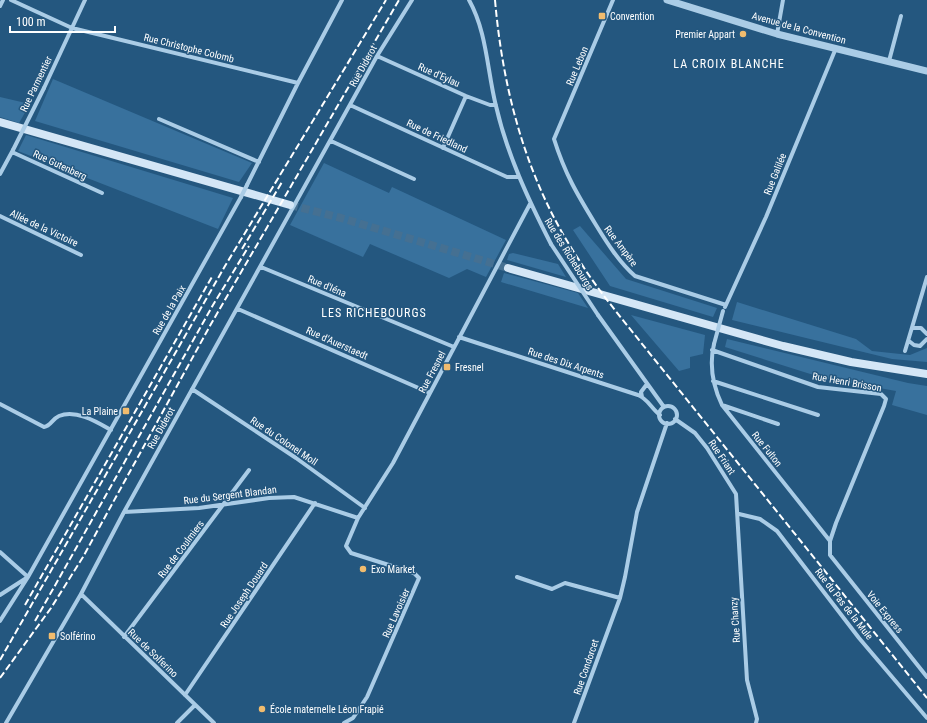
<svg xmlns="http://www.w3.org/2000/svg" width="927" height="723" font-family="'Roboto Condensed',sans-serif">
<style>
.green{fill:#38719d}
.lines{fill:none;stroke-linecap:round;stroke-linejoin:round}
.secondary-tunnel{stroke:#457092;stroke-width:8;stroke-dasharray:8 4;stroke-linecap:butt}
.minor{stroke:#aacce6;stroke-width:4}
.tertiary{stroke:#aacce6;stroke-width:7}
.secondary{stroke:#d4e6f6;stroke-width:8}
.rail{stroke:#fff;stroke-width:2;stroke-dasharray:7 3;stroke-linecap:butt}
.minor-bridge{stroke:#aacce6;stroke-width:4}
.poi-dot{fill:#f1bc6e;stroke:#24577f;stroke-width:1.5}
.labels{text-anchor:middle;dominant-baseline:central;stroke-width:3;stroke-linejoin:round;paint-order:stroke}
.poi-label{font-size:10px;fill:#fff;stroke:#24577f;text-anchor:start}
.street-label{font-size:10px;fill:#fff;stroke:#24577f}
.quarter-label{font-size:12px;letter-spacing:1px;fill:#fff;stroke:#24577f}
</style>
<rect width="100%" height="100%" fill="#24577f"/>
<path class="green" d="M 53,79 L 252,163 L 239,182 L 35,121 Z
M 0,97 L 30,104 L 19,123 L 0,117 Z
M 26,135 L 233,198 L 218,229 L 18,151 Z
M 324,163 L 389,193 L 392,187 L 506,240 L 486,277 L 467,269 L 449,278 L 370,244 L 363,257 L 290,225 Z
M 580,226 L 626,279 L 717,308 L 713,317 L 610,286 L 573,230 Z
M 513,253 L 558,264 L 566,277 L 507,260 L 509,254 Z
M 504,273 L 578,293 L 588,308 L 501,282 Z
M 737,302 L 856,339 L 872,351 L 910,355 L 927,348 L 927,362 L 892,359 L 732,320 Z
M 631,315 L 705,335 L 703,354 L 690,357 L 690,368 L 679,371 Z
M 727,339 L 908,383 L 927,386 L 927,415 L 892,405 L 896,391 L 823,378 L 725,347 Z"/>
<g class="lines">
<path class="secondary-tunnel" d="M 290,205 L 341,218 L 508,268"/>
<path class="minor" d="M 11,0 L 72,28 L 298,83
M 469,0 C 487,32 487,70 496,106 C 507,154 528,199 551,244
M 613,0 L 554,139 C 565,174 577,194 596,225 C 607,243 619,262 635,276 L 726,305
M 0,6 L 3,0
M 777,34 L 783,0
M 377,56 L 466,96 L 490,105 L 496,105
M 889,61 L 901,16
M 44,88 L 85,0
M 350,105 L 507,177 L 518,177
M 159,119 L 259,162
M 331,141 L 414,179
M 443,148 L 466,96
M 12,152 L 102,193
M 0,174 L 13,150
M 247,185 L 298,83 L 342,0
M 0,216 L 81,255
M 261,267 L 454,347
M 725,307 L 766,217 L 836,48
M 238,309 L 430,393
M 598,315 L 664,407
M 913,328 L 921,328 L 927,334
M 459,337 L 638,395 C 648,399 651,408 660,415
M 909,341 L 914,345 L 920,346 L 927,339
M 714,344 C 709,365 713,386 722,405 L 830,541
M 712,350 L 818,387 L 881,394 L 886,399 L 884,406 L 836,523 L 830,541 L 830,555 L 927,677
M 905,351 L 927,277
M 713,381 L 818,415
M 192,389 L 296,458 L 365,508
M 642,397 L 641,392 L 647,384
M 0,404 L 44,427 C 51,426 52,419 59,416 C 76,409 97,422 111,430
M 722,405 L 778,424
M659 415a9 9 0 1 1 18 0a9 9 0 1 1-18 0Z
M 675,419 L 695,433 L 707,448 L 736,494 L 747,680 L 757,719 L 756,723
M 124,512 L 199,508 L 269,498 L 294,497 L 358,518
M 739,514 L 760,519 L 777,531 L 859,638 L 927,718
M 0,552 L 28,577
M 517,577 L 552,589 L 565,583 L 620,598
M 81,594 L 214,723
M 0,595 L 28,577
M 0,621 L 28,577 L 241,197
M 124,637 L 249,470
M 185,695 L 315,503
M 6,723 L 81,594 L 124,512 L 377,56 L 412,0
M 177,723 L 195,705
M 344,723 L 353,718 L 367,697 L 419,578 L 414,573 L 351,553 L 346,546 L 358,518 L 393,463 L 530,204
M 574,723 L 620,598 L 625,577 L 637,512 L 667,423"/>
<path class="tertiary" d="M 667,0 L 777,34 L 927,71"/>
<path class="secondary" d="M 0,122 L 290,205
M 508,268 L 783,346 L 851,362 L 927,374"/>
<path class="rail" d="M 495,0 C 503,92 527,182 579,260 C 592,281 607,300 622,319 L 927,698
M 242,249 L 282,182
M 25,605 L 213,275
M 35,621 L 213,305 L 249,246
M 0,660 L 225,266 L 386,0
M 0,678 L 51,608 L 83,557 L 211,324 L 399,0"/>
<path class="minor-bridge" d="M 13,150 L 44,88
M 241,197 L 247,185
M 551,244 L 598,315
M 714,344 L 723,311"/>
</g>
<g class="poi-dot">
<rect x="598" y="12" width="8" height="8" rx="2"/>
<circle cx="743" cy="34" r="4"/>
<rect x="443" y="363" width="8" height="8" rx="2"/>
<rect x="122" y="407" width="8" height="8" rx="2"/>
<circle cx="363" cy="569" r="4"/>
<rect x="48" y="632" width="8" height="8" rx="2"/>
<circle cx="262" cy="709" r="4"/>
</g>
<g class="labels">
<g class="poi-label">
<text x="610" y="16">Convention</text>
<text x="735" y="34" text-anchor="end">Premier Appart</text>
<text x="455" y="367">Fresnel</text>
<text x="118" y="411" text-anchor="end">La Plaine</text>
<text x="371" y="569">Exo Market</text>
<text x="60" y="636">Solférino</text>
<text x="270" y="709">École maternelle Léon Frapié</text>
</g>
<g class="street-label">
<text transform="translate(799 28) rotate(15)">Avenue de la Convention</text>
<text transform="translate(189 48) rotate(14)">Rue Christophe Colomb</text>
<text transform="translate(363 66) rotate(-61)">Rue Diderot</text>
<text transform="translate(577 66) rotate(-67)">Rue Lebon</text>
<text transform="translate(439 75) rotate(24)">Rue d'Eylau</text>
<text transform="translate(36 84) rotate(-64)">Rue Parmentier</text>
<text transform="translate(437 136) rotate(25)">Rue de Friedland</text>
<text transform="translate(60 165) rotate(25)">Rue Gutenberg</text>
<text transform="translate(775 174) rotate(-68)">Rue Galilée</text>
<text transform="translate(44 228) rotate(25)">Allée de la Victoire</text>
<text transform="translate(621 246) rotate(53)">Rue Ampère</text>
<text transform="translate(569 254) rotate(58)">Rue des Richebourgs</text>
<text transform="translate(327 286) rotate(23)">Rue d'Iéna</text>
<text transform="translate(169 310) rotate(-60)">Rue de la Paix</text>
<text transform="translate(337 343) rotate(24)">Rue d'Auerstaedt</text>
<text transform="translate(566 363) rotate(18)">Rue des Dix Arpents</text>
<text transform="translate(432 372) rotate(-62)">Rue Fresnel</text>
<text transform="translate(847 382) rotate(10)">Rue Henri Brisson</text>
<text transform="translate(161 428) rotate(-61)">Rue Diderot</text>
<text transform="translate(284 441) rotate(34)">Rue du Colonel Moll</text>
<text transform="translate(767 449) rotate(51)">Rue Fulton</text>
<text transform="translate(722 457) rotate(56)">Rue Friant</text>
<text transform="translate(230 495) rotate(-7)">Rue du Sergent Blandan</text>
<text transform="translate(181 549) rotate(-53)">Rue de Coulmiers</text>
<text transform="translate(244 595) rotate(-56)">Rue Joseph Douard</text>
<text transform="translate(844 604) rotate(52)">Rue du Pas de la Mule</text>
<text transform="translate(885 612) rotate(51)">Voie Express</text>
<text transform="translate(396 613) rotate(-66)">Rue Lavoisier</text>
<text transform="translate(735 620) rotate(-94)">Rue Chanzy</text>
<text transform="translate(153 653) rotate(44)">Rue de Solferino</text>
<text transform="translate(586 667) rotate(-71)">Rue Condorcet</text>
</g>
<g class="quarter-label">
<text x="729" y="64">LA CROIX BLANCHE</text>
<text x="374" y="313">LES RICHEBOURGS</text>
</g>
</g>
<path d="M10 26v6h105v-6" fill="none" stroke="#ffffff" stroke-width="2"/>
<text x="16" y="26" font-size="12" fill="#ffffff" stroke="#24577f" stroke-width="3" paint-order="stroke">100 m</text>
</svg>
